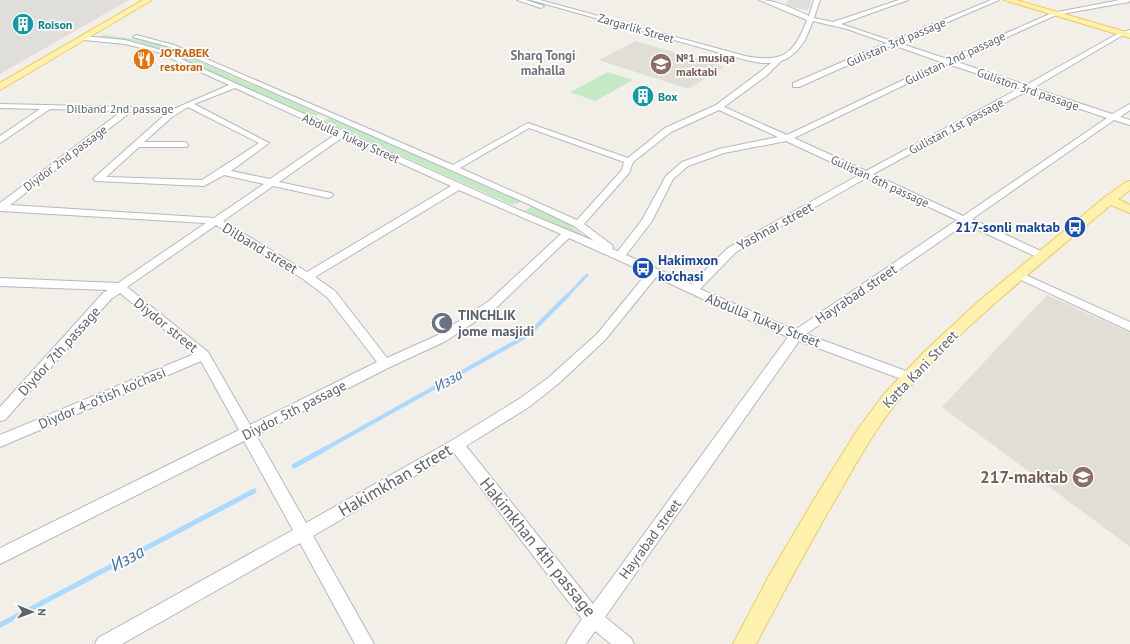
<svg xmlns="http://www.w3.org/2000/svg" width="1130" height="644" font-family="'PT Sans',sans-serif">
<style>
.industrial{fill:#e0deda}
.education{fill:#e1ded6}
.green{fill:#c5e8c5}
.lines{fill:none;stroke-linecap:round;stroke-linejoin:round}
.stream-far2{stroke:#aadaff;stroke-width:3}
.stream-far1{stroke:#aadaff;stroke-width:4}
.stream{stroke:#aadaff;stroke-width:5}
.minor-casing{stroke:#b5b8bc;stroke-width:2}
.major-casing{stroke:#f2c960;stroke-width:2}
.minor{fill:#fff;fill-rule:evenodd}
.major{fill:#fff2af;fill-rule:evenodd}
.labels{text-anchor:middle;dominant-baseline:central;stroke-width:3.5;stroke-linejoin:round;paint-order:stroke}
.far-culture-label{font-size:12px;font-weight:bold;fill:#0d838f;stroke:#fff;text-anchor:start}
.far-street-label{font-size:12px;fill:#5f6368;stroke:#fff}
.far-food-label{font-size:12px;font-weight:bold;fill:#c56008;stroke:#fff;text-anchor:start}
.far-education-label{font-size:12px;font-weight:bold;fill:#785e54;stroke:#fff;text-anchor:start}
.far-neighbourhood-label{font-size:13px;font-weight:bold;fill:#70757a;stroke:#fff}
.street-label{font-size:14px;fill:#5f6368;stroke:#fff}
.transit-label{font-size:14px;font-weight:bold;fill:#164399;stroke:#fff;text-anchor:end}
.worship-label{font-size:14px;font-weight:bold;fill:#5b616d;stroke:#fff;text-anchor:start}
.water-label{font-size:15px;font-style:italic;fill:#4174aa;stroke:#fff}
.near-education-label{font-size:17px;font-weight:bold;fill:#785e54;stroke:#fff;text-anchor:end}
.near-street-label{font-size:17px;fill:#5f6368;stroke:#fff}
.near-water-label{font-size:18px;font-style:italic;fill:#4174aa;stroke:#fff}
</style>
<rect width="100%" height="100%" fill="#f1efe8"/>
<path class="industrial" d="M 0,0 L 129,0 L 0,74 Z
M 788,0 L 811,0 L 809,8 L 807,10 L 786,6 Z"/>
<path class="education" d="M 636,41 L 724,67 L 688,89 L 599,60 Z
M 1047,295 L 1130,333 L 1130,547 L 942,407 Z"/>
<path class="green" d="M 103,35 L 145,40 L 167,47 L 319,114 L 312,117 L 157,48 L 134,41 L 100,37 Z
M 608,72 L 633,80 L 595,101 L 570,92 Z
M 330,118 L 520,201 L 520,202 L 513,205 L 323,121 Z
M 532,206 L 567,223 L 587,238 L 525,211 Z"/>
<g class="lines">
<path class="stream-far2" d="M 567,296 L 587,275"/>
<path class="stream-far1" d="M 323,450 L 528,335 L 568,295"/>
<path class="stream" d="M 294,466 L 325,449
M 0,625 L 254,491"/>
<g class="minor-casing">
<path id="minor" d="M 517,0 L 526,0 L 544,6 L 541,8 Z
M 531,0 L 540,0 L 745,56 C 782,63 794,55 807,20 L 759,0 C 777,0 793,9 809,16 L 814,0 L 820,0 L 814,18 L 833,22 L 899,0 L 908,0 L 841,24 L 892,41 L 991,0 L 999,0 L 899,43 L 947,59 L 1052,13 L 1120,0 L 1130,0 L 1129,2 L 1056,15 L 954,61 L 1026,85 L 1119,33 L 1130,30 L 1130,34 L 1123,35 L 1033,88 L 1112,114 L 1130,104 L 1130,110 L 1120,117 L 1130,120 L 1130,125 L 1114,120 L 972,219 L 1045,253 L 1046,255 L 1045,257 L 1037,257 L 965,224 L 806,334 L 914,374 L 916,377 L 914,380 L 909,382 L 904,380 L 799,341 L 605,617 L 631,638 L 634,644 L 611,644 L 595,631 L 586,644 L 566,644 L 569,638 L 582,619 L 454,453 L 313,536 L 374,644 L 355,644 L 300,543 L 122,644 L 95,644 L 98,638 L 293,530 L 244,441 L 0,564 L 0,548 L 239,430 L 201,361 L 0,447 L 0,435 L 194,354 L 120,293 L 111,299 L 5,420 L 0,421 L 0,407 L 103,293 L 108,290 L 0,286 L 0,278 L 118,283 L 206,223 L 0,211 L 0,203 L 122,111 L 50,109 L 0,143 L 0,136 L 40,109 L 0,108 L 0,104 L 176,108 L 229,85 L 157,52 L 125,44 L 84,40 L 81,38 L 84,36 L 125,40 L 161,50 L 517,209 L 594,241 L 574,226 L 526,203 L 170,47 L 133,37 L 136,35 L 174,45 L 453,165 L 528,123 L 628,158 L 665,128 L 716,105 L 760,72 L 771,63 L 761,63 L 742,59 ZM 813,21 L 847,29 L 887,43 L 793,83 L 793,87 L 799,87 L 893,45 L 941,62 L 787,135 L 724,107 L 766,76 L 781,61 L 788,58 L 797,51 L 805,40 ZM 948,64 L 1020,88 L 866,171 L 794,138 ZM 235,88 L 336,134 L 270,179 L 231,171 L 269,143 L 194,104 ZM 1027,91 L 1107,118 L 963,216 L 873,174 ZM 188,107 L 259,143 L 202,180 L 106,177 L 139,147 L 187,147 L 188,145 L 187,143 L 184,142 L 144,142 L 172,117 ZM 719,110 L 778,137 L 719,149 L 682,162 L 666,176 L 642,220 L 618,251 L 612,249 L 613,247 L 612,245 L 584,224 L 629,173 L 633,162 L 671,132 ZM 132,111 L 168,112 L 95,177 L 93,179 L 95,181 L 204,186 L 224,175 L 264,184 L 214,218 L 10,205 ZM 529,128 L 624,162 L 622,170 L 577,220 L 460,168 ZM 343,137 L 451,186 L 307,272 L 223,221 L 273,186 L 328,198 L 331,197 L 333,195 L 331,193 L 279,182 ZM 786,141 L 859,175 L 728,248 L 691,284 L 626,255 L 652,221 L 673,179 L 688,166 L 724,153 ZM 866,178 L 957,220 L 795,330 L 700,289 L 736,252 ZM 459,190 L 561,234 L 489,301 L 438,335 L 387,358 L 335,291 L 315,277 ZM 216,225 L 303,279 L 327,297 L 377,362 L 250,425 L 208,352 L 127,287 ZM 569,238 L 647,273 L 597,334 L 548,378 L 519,399 L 451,441 L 306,523 L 256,435 L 390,367 L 446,341 L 497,307 ZM 656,277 L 737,315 L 788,337 L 593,604 L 466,446 L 529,407 L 558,384 L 605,340 Z
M 1019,272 L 1130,322 L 1130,331 L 1015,277 L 1013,275 L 1015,273 Z"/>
</g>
<g class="major-casing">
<path id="major" d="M 143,0 L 152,0 L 0,90 L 0,83 Z
M 1004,0 L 1016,0 L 1130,33 L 1130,38 Z
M 1130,181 L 1130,190 L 1118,199 L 1130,205 L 1130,213 L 1111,205 C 1065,243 1019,281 975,321 C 948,346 921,372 898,401 C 876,428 859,458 842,488 C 812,539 784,591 756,644 L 733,644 L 770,574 L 818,493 L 858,429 L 885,393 L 926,350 L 979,301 L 1105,197 L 1126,182 Z"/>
</g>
<use href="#minor" class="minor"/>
<use href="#major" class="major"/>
</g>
<defs>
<g id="building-disc" transform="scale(1.15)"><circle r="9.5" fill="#0f9aa8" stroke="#fff"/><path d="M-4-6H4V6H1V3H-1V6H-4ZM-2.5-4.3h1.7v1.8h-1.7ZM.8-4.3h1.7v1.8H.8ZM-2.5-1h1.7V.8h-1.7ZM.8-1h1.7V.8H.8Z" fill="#fff"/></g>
<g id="restaurant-disc" transform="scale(1.15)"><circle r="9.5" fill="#e8710a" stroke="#fff"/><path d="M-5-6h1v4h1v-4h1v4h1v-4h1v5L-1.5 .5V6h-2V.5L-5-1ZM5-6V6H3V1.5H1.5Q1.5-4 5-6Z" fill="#fff"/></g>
<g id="school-disc" transform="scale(1.15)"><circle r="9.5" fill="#8d6e63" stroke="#fff"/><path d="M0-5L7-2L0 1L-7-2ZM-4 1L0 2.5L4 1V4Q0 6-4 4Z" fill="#fff"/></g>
<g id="bus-disc" transform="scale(1.15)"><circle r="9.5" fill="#1a4fb4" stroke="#fff"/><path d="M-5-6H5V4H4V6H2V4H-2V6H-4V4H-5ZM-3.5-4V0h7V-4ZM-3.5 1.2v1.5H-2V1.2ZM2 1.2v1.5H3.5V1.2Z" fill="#fff"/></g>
<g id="mosque-disc" transform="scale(1.15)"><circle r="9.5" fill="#6b7280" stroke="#fff"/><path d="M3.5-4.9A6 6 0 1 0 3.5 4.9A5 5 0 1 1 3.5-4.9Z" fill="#fff"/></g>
</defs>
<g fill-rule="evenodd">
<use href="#building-disc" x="23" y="24"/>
<use href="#restaurant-disc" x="144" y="59"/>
<use href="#school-disc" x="661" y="64"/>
<use href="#building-disc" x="643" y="96"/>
<use href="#bus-disc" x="1075" y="227"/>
<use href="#bus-disc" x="643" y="268"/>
<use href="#mosque-disc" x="442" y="323"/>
<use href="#school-disc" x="1083" y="477"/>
</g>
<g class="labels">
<g class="far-culture-label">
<text x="38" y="24">Roison</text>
<text x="658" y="96">Box</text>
</g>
<g class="far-street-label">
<text transform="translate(636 28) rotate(16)">Zargarlik Street</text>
<text transform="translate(896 42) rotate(-23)">Gulistan 3rd passage</text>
<text transform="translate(955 58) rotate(-25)">Gulistan 2nd passage</text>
<text transform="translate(1028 89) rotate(19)">Guliston 3rd passage</text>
<text x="120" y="108">Dilband 2nd passage</text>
<text transform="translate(956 126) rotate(-28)">Gulistan 1st passage</text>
<text transform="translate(351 138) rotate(24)">Abdulla Tukay Street</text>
<text transform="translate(65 158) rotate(-37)">Diydor 2nd passage</text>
<text transform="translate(880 181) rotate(25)">Gulistan 6th passage</text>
</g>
<g class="far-food-label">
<text x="160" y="52">JO'RABEK<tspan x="160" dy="14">restoran</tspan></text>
</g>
<g class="far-education-label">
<text x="676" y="57">№1 musiqa<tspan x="676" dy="14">maktabi</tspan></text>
</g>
<g class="far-neighbourhood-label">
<text x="543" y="55">Sharq Tongi<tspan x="543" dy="15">mahalla</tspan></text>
</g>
<g class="street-label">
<text transform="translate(775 226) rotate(-29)">Yashnar street</text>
<text transform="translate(260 248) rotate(31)">Dilband street</text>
<text transform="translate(856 294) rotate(-34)">Hayrabad street</text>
<text transform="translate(763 320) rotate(22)">Abdulla Tukay Street</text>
<text transform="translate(166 325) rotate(39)">Diydor street</text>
<text transform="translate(59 351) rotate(-48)">Diydor 7th passage</text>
<text transform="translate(920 369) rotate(-46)">Katta Kani Street</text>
<text transform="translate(102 398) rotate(-23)">Diydor 4-o'tish ko'chasi</text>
<text transform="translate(294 410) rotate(-27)">Diydor 5th passage</text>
<text transform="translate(650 539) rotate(-54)">Hayrabad street</text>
</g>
<g class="transit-label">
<text x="1060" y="227">217-sonli maktab</text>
<text x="658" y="260" text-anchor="start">Hakimxon<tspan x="658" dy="16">ko'chasi</tspan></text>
</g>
<g class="worship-label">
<text x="458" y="315">TINCHLIK<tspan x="458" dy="16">jome masjidi</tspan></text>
</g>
<g class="water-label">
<text transform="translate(448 380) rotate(-29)">Изза</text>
</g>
<g class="near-education-label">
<text x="1068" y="477">217-maktab</text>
</g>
<g class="near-street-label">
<text transform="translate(395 480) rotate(-30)">Hakimkhаn street</text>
<text transform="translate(538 547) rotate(51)">Hakimkhаn 4th passage</text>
</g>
<g class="near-water-label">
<text transform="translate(127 558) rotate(-28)">Изза</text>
</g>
</g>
<g transform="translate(32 612) rotate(91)" stroke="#ffffff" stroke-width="3" paint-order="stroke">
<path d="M0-3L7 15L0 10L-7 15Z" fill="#5f6368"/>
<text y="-6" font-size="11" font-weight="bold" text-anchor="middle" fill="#5f6368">N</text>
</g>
</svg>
